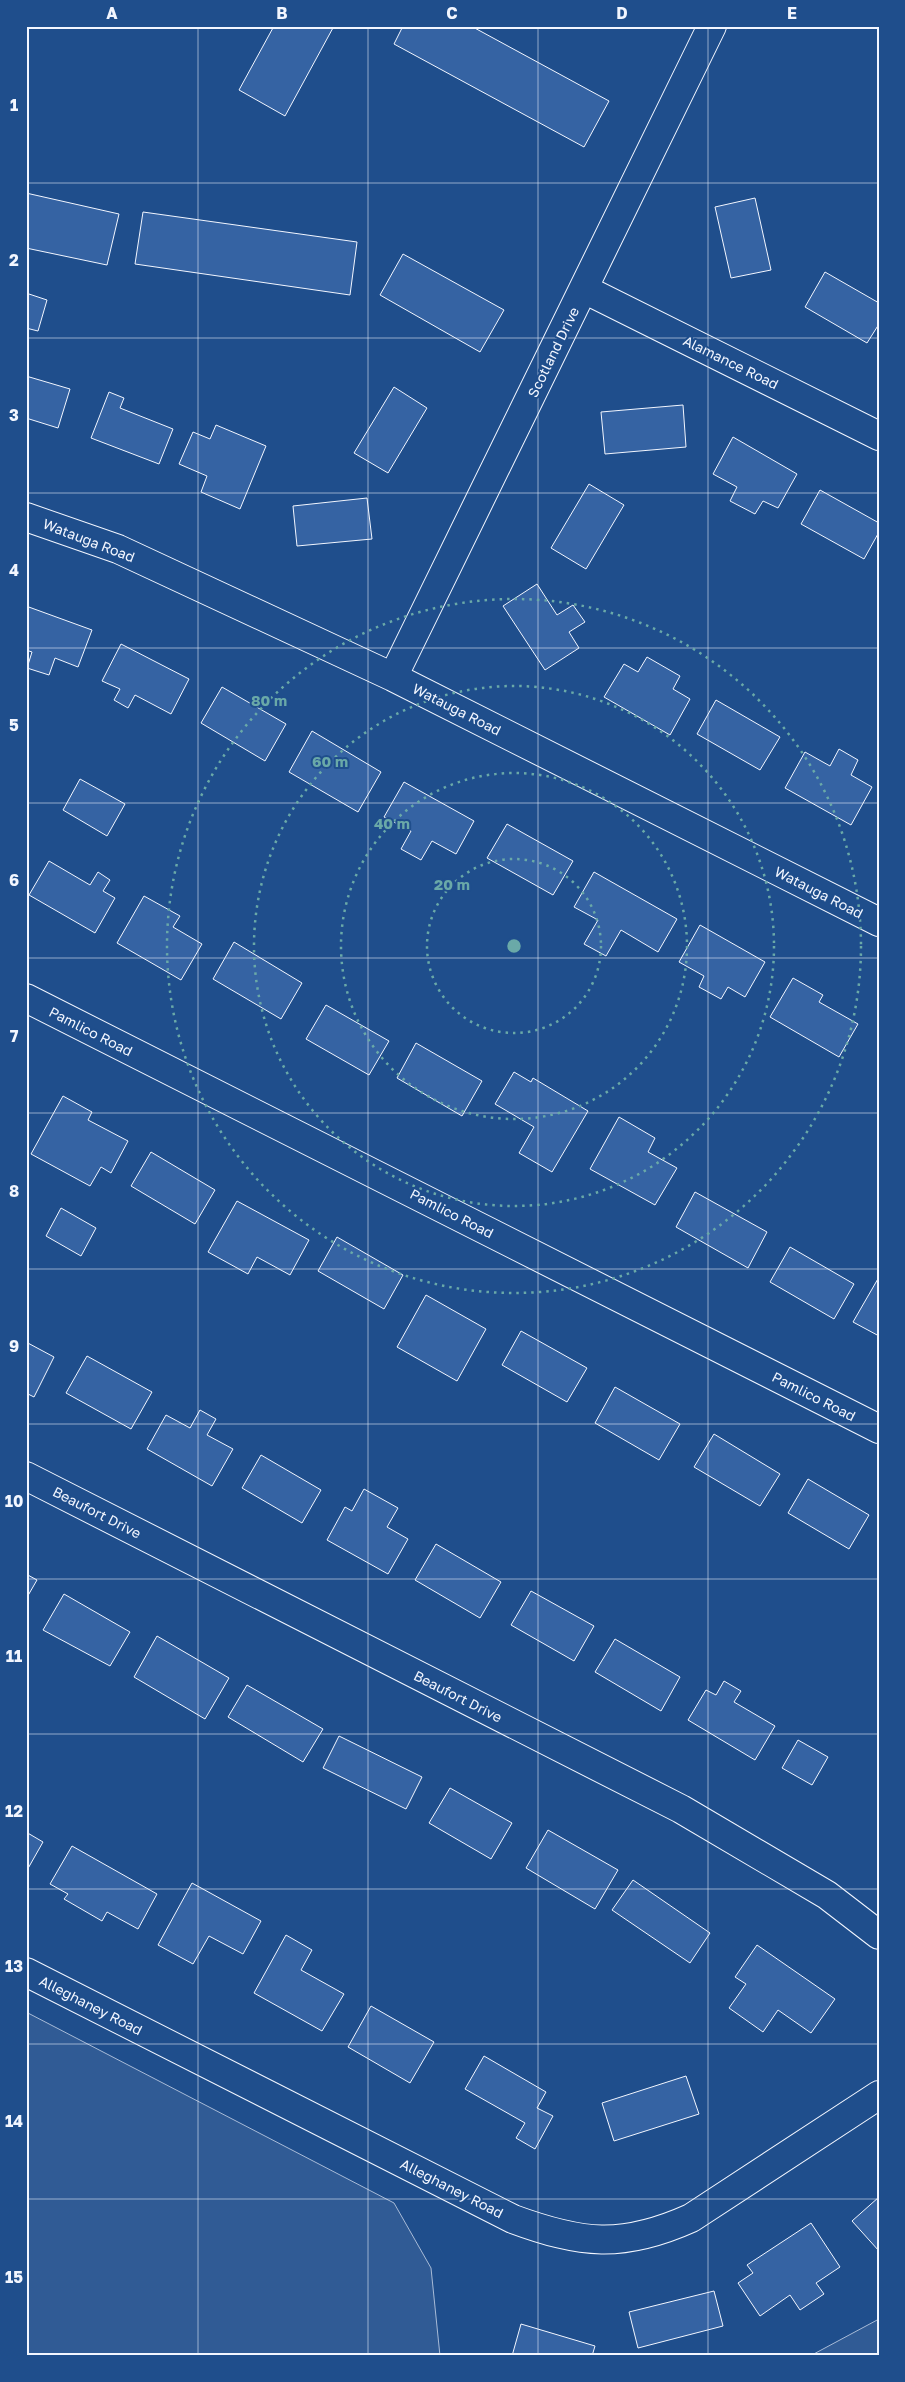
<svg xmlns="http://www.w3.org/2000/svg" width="905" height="2382" font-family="'Golos Text',sans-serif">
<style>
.built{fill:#305b95;stroke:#a8bbd7}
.building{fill:#3563a3;stroke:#f2f6ff}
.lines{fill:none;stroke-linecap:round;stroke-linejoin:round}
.minor-casing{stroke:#f2f6ff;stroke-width:30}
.minor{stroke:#1f4e8c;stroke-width:28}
.grid{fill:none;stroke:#f2f6ff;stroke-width:1;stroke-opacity:0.55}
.ring{fill:none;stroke:#6aa9a8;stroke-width:2.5;stroke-dasharray:2.5 5}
.labels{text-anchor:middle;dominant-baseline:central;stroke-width:4;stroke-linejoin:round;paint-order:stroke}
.street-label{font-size:14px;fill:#f2f6ff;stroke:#1f4e8c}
.centre{fill:#6aa9a8;stroke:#1f4e8c;stroke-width:2.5}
.ring-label{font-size:15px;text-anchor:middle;font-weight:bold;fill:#6aa9a8;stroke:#1f4e8c;stroke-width:4;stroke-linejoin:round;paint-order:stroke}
.neatline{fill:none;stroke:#f2f6ff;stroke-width:2}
.grid-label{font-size:16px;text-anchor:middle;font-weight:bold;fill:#f2f6ff}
</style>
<rect width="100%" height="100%" fill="#1f4e8c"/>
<path class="built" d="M 26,2012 L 394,2203 L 431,2268 L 440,2356 L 26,2356 Z
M 879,2319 L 879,2356 L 810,2356 Z"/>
<path class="building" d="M 274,26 L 334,26 L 285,116 L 239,90 Z
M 403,26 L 471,26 L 609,101 L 584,147 L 394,44 Z
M 26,193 L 119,214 L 107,265 L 26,248 Z
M 755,198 L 771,270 L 731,278 L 715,207 Z
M 143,212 L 357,242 L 350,295 L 135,264 Z
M 403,254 L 504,310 L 480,352 L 380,295 Z
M 825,272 L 879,303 L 879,324 L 867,343 L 805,307 Z
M 26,293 L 47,300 L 38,331 L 26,328 Z
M 26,376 L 70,389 L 58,428 L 26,418 Z
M 394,387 L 427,408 L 388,473 L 354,453 Z
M 109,392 L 124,398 L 120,408 L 173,429 L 159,464 L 91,438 Z
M 683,405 L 686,447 L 605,454 L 601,412 Z
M 216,425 L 266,446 L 240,509 L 201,492 L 207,476 L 179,464 L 193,432 L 210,439 Z
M 733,437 L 797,474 L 778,508 L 763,501 L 755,514 L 730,501 L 737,487 L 713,474 Z
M 589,484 L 624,505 L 586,569 L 551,548 Z
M 820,490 L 879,523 L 879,532 L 864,559 L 801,524 Z
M 367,498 L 372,539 L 297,546 L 293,506 Z
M 537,584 L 557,615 L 573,605 L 585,622 L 569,632 L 579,648 L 545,670 L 503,606 Z
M 26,606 L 92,630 L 78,667 L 55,658 L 49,675 L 27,668 L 32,652 L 26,650 Z
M 121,644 L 189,679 L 171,714 L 135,695 L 128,708 L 114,700 L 120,689 L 102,681 Z
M 647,657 L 680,676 L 673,689 L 690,699 L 670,735 L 604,697 L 624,664 L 638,672 Z
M 222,687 L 286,724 L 265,761 L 201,723 Z
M 716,700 L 780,737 L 760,770 L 697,734 Z
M 312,731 L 381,772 L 358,812 L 289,772 Z
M 839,749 L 858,760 L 851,775 L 872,787 L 851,825 L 785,788 L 805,752 L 830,766 Z
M 80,779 L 125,804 L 107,836 L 63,810 Z
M 404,782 L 474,821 L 456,854 L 432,841 L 421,860 L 401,849 L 411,831 L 384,817 Z
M 507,824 L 573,861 L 553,895 L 487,858 Z
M 49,861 L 90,885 L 98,872 L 110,880 L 103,891 L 115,898 L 95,933 L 29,895 Z
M 594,872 L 677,919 L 658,952 L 621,930 L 606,956 L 584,944 L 598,920 L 574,907 Z
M 144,896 L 180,916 L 173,927 L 202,944 L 181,980 L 117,943 Z
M 700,925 L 765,962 L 745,997 L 728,987 L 721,999 L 699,987 L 704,976 L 679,962 Z
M 234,942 L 302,983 L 281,1019 L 213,979 Z
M 793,978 L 823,995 L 819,1002 L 858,1024 L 839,1057 L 770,1017 Z
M 326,1005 L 389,1041 L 369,1075 L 306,1039 Z
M 416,1043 L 482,1081 L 462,1116 L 397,1078 Z
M 514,1072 L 531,1082 L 533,1078 L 588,1111 L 552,1172 L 519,1153 L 534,1127 L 495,1104 Z
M 63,1096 L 92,1112 L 88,1120 L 128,1141 L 111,1173 L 101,1167 L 90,1186 L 31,1154 Z
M 619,1117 L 655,1138 L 648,1152 L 677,1168 L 655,1205 L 590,1169 Z
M 151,1152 L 215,1190 L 195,1224 L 131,1186 Z
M 695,1192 L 767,1232 L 748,1268 L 676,1227 Z
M 237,1201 L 309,1240 L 290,1275 L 257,1257 L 248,1274 L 208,1252 Z
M 61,1208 L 96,1228 L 81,1256 L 46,1236 Z
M 337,1237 L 403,1275 L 384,1309 L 318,1271 Z
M 790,1247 L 854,1284 L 834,1319 L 770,1282 Z
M 879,1277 L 879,1336 L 853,1322 Z
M 426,1295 L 486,1329 L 457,1381 L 397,1347 Z
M 521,1331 L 587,1368 L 567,1402 L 502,1365 Z
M 26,1342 L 54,1357 L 34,1397 L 26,1393 Z
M 87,1356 L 152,1392 L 131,1429 L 66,1393 Z
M 615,1387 L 680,1424 L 659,1460 L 595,1423 Z
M 200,1410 L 216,1419 L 207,1435 L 233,1449 L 212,1486 L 147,1449 L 166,1415 L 190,1428 Z
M 714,1434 L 780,1474 L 760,1506 L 694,1467 Z
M 261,1455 L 321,1490 L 302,1523 L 242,1488 Z
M 808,1479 L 869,1515 L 849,1549 L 788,1513 Z
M 364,1489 L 398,1508 L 387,1527 L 408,1539 L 388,1574 L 327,1540 L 345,1507 L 352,1511 Z
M 436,1544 L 501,1582 L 480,1618 L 415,1580 Z
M 26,1574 L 37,1580 L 26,1599 Z
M 531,1591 L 594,1626 L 574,1661 L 511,1625 Z
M 64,1594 L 130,1632 L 110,1666 L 43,1630 Z
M 157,1636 L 229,1678 L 205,1719 L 134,1677 Z
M 615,1639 L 680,1677 L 661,1711 L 595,1672 Z
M 724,1681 L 741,1691 L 734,1702 L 775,1726 L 755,1760 L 688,1720 L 706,1690 L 716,1695 Z
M 247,1685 L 323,1729 L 303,1762 L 228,1717 Z
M 339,1736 L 422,1777 L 406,1809 L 323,1768 Z
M 798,1740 L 828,1757 L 812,1785 L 782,1768 Z
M 450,1788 L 512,1823 L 491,1859 L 429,1823 Z
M 548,1830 L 618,1870 L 595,1909 L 526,1868 Z
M 26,1832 L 43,1842 L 26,1872 Z
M 72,1846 L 157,1894 L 138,1929 L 107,1912 L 102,1921 L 64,1899 L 68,1894 L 50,1884 Z
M 633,1880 L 710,1933 L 690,1963 L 612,1910 Z
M 192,1883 L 261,1921 L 243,1954 L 209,1936 L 193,1964 L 158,1945 Z
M 286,1935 L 312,1950 L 301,1970 L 344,1994 L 322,2031 L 254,1993 Z
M 757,1945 L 835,1999 L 811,2033 L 778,2010 L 763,2032 L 729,2008 L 746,1984 L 735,1977 Z
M 371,2006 L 434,2042 L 410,2083 L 348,2047 Z
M 484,2056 L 546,2092 L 537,2108 L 553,2116 L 535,2149 L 516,2138 L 525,2123 L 465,2089 Z
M 686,2076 L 699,2114 L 614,2141 L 602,2103 Z
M 879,2197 L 879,2251 L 852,2221 Z
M 811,2223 L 840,2267 L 816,2283 L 824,2294 L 800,2310 L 790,2295 L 760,2316 L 738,2283 L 753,2273 L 747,2265 Z
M 714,2291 L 723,2326 L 638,2348 L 629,2312 Z
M 521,2324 L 595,2346 L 592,2356 L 512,2356 Z"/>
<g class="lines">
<g class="minor-casing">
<path id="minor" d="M 584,289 L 879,436
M 26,517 L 118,549 L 393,677 L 879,922
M 393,677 L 712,26
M 26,998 L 879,1429
M 26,1476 L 681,1809 L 827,1895 L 879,1935
M 26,1972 L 513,2219 C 581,2244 622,2249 691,2218 L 879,2095"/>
</g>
<use href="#minor" class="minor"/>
</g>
<path class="grid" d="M 198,26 L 198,2356M 368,26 L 368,2356M 538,26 L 538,2356M 708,26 L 708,2356M 26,183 L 879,183M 26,338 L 879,338M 26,493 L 879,493M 26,648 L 879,648M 26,803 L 879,803M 26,958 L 879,958M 26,1113 L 879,1113M 26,1269 L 879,1269M 26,1424 L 879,1424M 26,1579 L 879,1579M 26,1734 L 879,1734M 26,1889 L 879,1889M 26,2044 L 879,2044M 26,2199 L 879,2199"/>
<g class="ring">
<circle cx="514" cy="946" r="87"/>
<circle cx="514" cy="946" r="173"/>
<circle cx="514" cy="946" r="260"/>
<circle cx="514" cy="946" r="347"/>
</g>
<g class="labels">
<g class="street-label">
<text transform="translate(553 352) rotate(-64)">Scotland Drive</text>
<text transform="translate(731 362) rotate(26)">Alamance Road</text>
<text transform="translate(89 540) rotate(21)">Watauga Road</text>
<text transform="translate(457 709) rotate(27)">Watauga Road</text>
<text transform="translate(819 892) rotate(27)">Watauga Road</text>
<text transform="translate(91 1031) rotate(27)">Pamlico Road</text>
<text transform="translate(452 1213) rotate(27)">Pamlico Road</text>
<text transform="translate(814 1396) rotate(27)">Pamlico Road</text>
<text transform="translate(97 1512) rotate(27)">Beaufort Drive</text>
<text transform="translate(458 1696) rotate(27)">Beaufort Drive</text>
<text transform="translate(91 2005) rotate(27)">Alleghaney Road</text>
<text transform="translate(452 2188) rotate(27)">Alleghaney Road</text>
</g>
</g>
<circle cx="514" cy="946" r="8" class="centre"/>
<g class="ring-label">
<text x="269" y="706">80 m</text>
<text x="330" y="767">60 m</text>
<text x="392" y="829">40 m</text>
<text x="452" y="890">20 m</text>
</g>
<rect width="905" height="2382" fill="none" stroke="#1f4e8c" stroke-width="55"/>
<rect x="28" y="28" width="850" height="2326" class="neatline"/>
<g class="grid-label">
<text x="112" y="19">A</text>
<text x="282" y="19">B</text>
<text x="452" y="19">C</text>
<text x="622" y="19">D</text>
<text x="792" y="19">E</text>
<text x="14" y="111">1</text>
<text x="14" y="266">2</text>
<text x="14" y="421">3</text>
<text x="14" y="576">4</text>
<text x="14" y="731">5</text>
<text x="14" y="886">6</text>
<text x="14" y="1042">7</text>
<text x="14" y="1197">8</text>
<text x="14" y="1352">9</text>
<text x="14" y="1507">10</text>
<text x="14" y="1662">11</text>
<text x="14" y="1817">12</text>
<text x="14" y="1972">13</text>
<text x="14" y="2127">14</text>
<text x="14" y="2283">15</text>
</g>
</svg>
